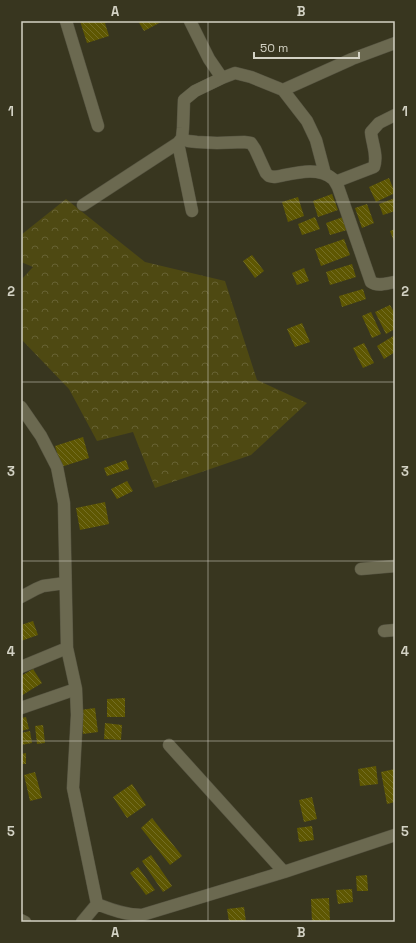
<svg xmlns="http://www.w3.org/2000/svg" width="416" height="943" font-family="'Space Grotesk',sans-serif">
<style>
.forest{fill:url(#forest-crowns)}
.building{fill:url(#building-back-hatch)}
.lines{fill:none;stroke-linecap:round;stroke-linejoin:round}
.street-casing{stroke:#555340;stroke-width:13}
.secondary-casing{stroke:#555340;stroke-width:13}
.street{stroke:#6b6950;stroke-width:12}
.secondary{stroke:#6b6950;stroke-width:12}
.grid{fill:none;stroke:#d3d2c4;stroke-width:1;stroke-opacity:0.55}
.neatline{fill:none;stroke:#d3d2c4;stroke-width:1.5}
.grid-label{font-size:13px;text-anchor:middle;font-weight:bold;fill:#d3d2c4}
</style>
<defs>
<pattern id="forest-crowns" width="20" height="18" patternUnits="userSpaceOnUse"><rect width="20" height="18" fill="#4e4912"/><path d="M2 6a3 3 0 1 1 6 0M12 15a3 3 0 1 1 6 0" fill="none" stroke="#676233"/></pattern>
<pattern id="building-back-hatch" width="6" height="6" patternUnits="userSpaceOnUse"><rect width="6" height="6" fill="#5e5702"/><path d="M-1 5l2 2M0 0l6 6M5-1l2 2" fill="none" stroke="#746e25"/></pattern>
</defs>
<rect width="100%" height="100%" fill="#38361f"/>
<path class="forest" d="M 66,199 L 145,262 L 225,281 L 257,380 L 307,403 L 251,455 L 155,488 L 133,432 L 97,441 L 69,389 L 21,339 L 21,280 L 33,267 L 21,262 L 21,235 Z"/>
<path class="building" d="M 80,21 L 111,21 L 105,23 L 109,36 L 87,43 Z
M 138,21 L 163,21 L 144,31 Z
M 389,178 L 395,193 L 376,202 L 369,187 Z
M 332,194 L 338,210 L 318,217 L 313,201 Z
M 298,197 L 304,216 L 288,222 L 282,202 Z
M 395,198 L 395,211 L 383,215 L 379,204 Z
M 367,204 L 374,223 L 362,228 L 355,208 Z
M 315,217 L 320,229 L 302,235 L 298,224 Z
M 343,217 L 347,230 L 330,235 L 326,223 Z
M 395,229 L 395,244 L 390,231 Z
M 344,239 L 350,255 L 321,266 L 315,249 Z
M 252,255 L 264,271 L 255,278 L 243,261 Z
M 352,264 L 356,277 L 330,285 L 326,272 Z
M 304,268 L 309,281 L 297,285 L 292,273 Z
M 363,289 L 366,299 L 342,307 L 339,296 Z
M 390,305 L 395,314 L 395,329 L 386,334 L 375,312 Z
M 371,312 L 381,334 L 372,338 L 362,316 Z
M 302,323 L 310,342 L 295,347 L 287,329 Z
M 395,335 L 395,352 L 384,359 L 377,346 Z
M 364,343 L 374,363 L 363,368 L 353,348 Z
M 83,437 L 89,458 L 61,467 L 55,446 Z
M 126,460 L 129,469 L 107,476 L 104,468 Z
M 127,481 L 133,491 L 117,499 L 111,489 Z
M 105,502 L 109,524 L 80,530 L 76,508 Z
M 33,621 L 38,635 L 21,641 L 21,625 Z
M 33,669 L 42,683 L 21,696 L 21,676 Z
M 125,698 L 125,717 L 107,717 L 107,699 Z
M 95,708 L 98,732 L 83,734 L 80,710 Z
M 26,717 L 29,729 L 21,731 L 21,718 Z
M 105,723 L 122,725 L 121,740 L 104,739 Z
M 43,725 L 45,743 L 37,744 L 35,726 Z
M 30,731 L 32,743 L 21,745 L 21,733 Z
M 26,753 L 26,764 L 21,764 L 21,754 Z
M 376,766 L 378,784 L 360,786 L 358,769 Z
M 395,769 L 395,802 L 387,804 L 381,772 Z
M 35,772 L 42,798 L 30,801 L 24,775 Z
M 132,784 L 146,805 L 127,818 L 113,797 Z
M 312,797 L 317,819 L 304,822 L 299,800 Z
M 152,818 L 182,856 L 170,865 L 141,828 Z
M 312,826 L 314,840 L 299,842 L 297,828 Z
M 151,855 L 172,886 L 163,892 L 142,861 Z
M 138,867 L 155,890 L 146,895 L 130,873 Z
M 367,875 L 368,891 L 357,891 L 356,876 Z
M 352,889 L 353,902 L 338,904 L 336,890 Z
M 329,898 L 330,922 L 312,922 L 311,899 Z
M 244,907 L 246,922 L 229,922 L 227,909 Z"/>
<g class="lines">
<g class="street-casing">
<path id="street" d="M 66,21 L 98,126
M 190,21 L 209,59 L 222,78 L 235,73 L 251,77 L 283,90 L 352,59 L 395,43
M 283,90 L 307,121 L 316,140 L 325,174
M 182,138 L 188,141 L 197,142 L 217,143 L 244,142 L 251,143 L 255,149 L 266,173 L 269,176 L 274,177 C 292,174 318,165 333,179 C 335,181 336,184 338,187 L 371,282 C 378,287 387,283 395,282
M 178,143 L 192,211
M 335,182 L 374,167 C 378,155 372,144 371,132 L 379,123 L 395,115
M 83,205 L 178,143 L 182,138 L 183,128 L 184,100 L 195,91 L 222,78
M 21,407 L 41,436 L 57,467 L 64,503 L 67,648 L 76,689 L 77,715 L 73,788 L 97,904 L 82,922
M 361,569 L 395,566
M 21,597 L 36,589 L 43,586 L 65,583
M 384,631 L 395,630
M 21,667 L 67,648
M 21,708 L 76,689
M 169,745 L 284,872
M 97,904 C 112,910 126,915 142,915 L 284,872 L 395,835"/>
</g>
<g class="secondary-casing">
<path id="secondary" d="M 21,920 L 25,922"/>
</g>
<use href="#street" class="street"/>
<use href="#secondary" class="secondary"/>
</g>
<path class="grid" d="M 208,21 L 208,922M 21,202 L 395,202M 21,382 L 395,382M 21,561 L 395,561M 21,741 L 395,741"/>
<rect width="416" height="943" fill="none" stroke="#38361f" stroke-width="44"/>
<path d="M254 52v6h105v-6" fill="none" stroke="#d3d2c4" stroke-width="2"/>
<text x="260" y="52" font-size="12" fill="#d3d2c4" stroke="#38361f" stroke-width="3" paint-order="stroke">50 m</text>
<rect x="22" y="22" width="372" height="899" class="neatline"/>
<g class="grid-label">
<text x="115" y="16">A</text>
<text x="301" y="16">B</text>
<text x="11" y="116">1</text>
<text x="405" y="116">1</text>
<text x="11" y="296">2</text>
<text x="405" y="296">2</text>
<text x="11" y="476">3</text>
<text x="405" y="476">3</text>
<text x="11" y="656">4</text>
<text x="405" y="656">4</text>
<text x="11" y="836">5</text>
<text x="405" y="836">5</text>
<text x="115" y="937">A</text>
<text x="301" y="937">B</text>
</g>
</svg>
